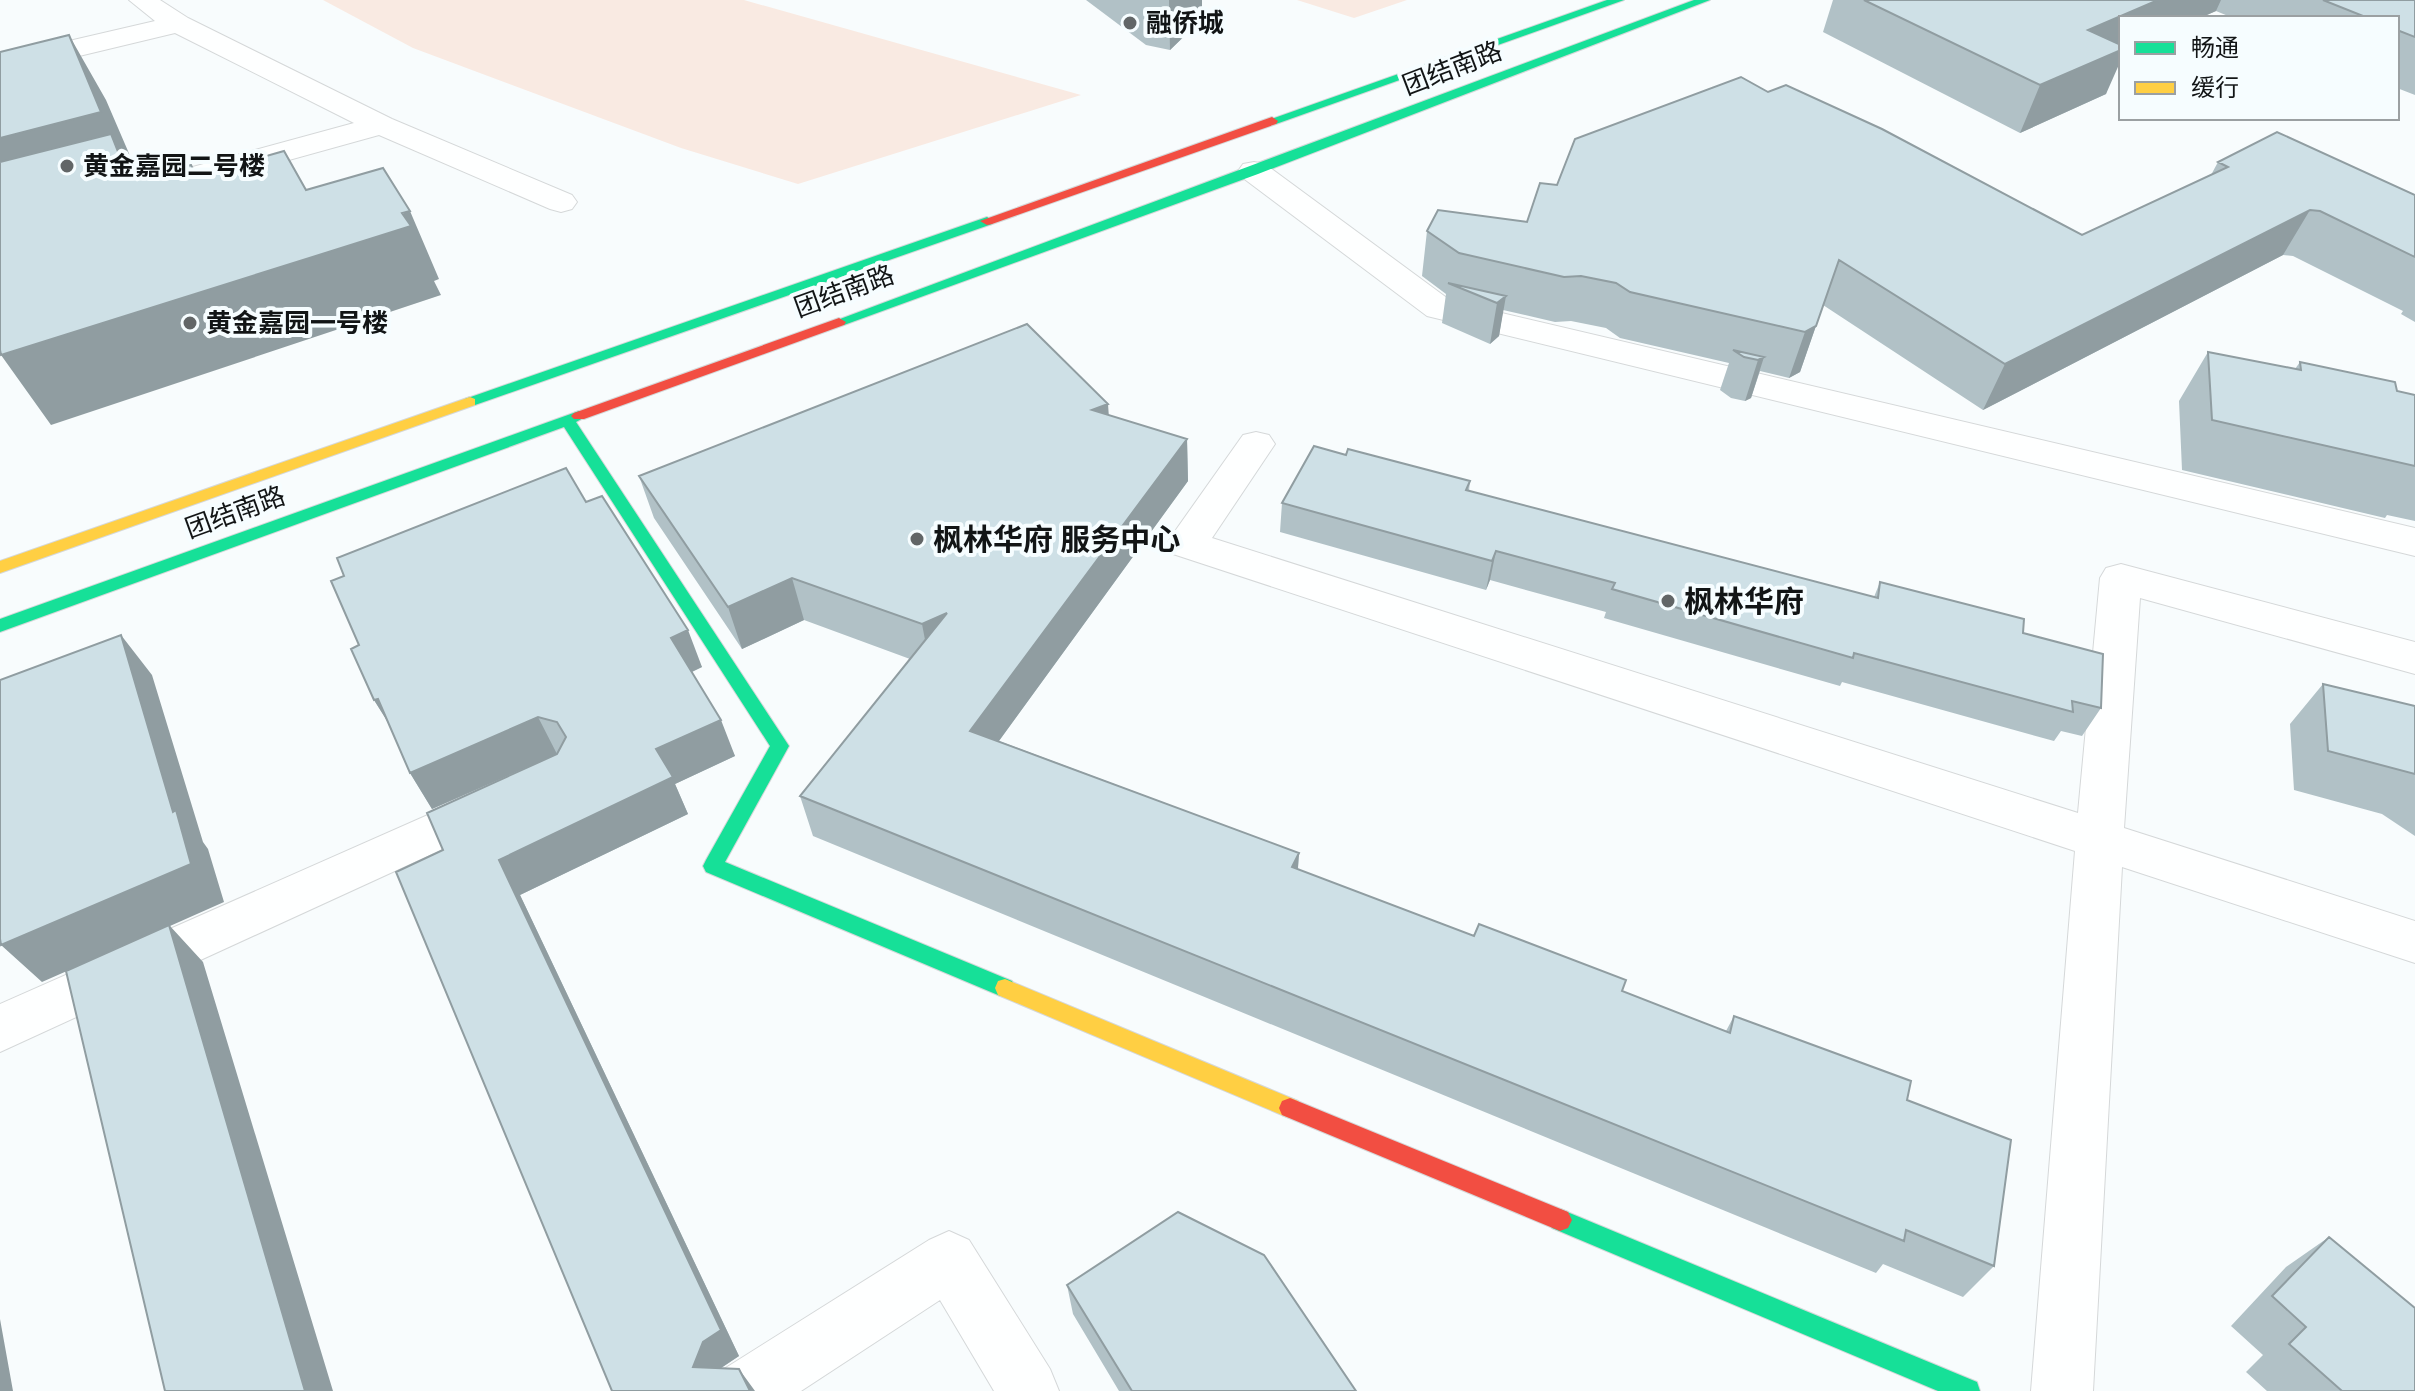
<svg xmlns="http://www.w3.org/2000/svg" width="2415" height="1391" font-family="Figtree,'Noto Sans SC',sans-serif">
<style>
.green{fill:#f9eae2}
.lines{fill:none;stroke-linecap:round;stroke-linejoin:round}
.street-casing{stroke:#d5d8d9;stroke-width:2}
.fast-casing{stroke:#d5d8d9;stroke-width:2}
.slow-casing{stroke:#d5d8d9;stroke-width:2}
.jam-casing{stroke:#d5d8d9;stroke-width:2}
.street{fill:#feffff;fill-rule:evenodd}
.fast{fill:#16e098;fill-rule:evenodd}
.slow{fill:#ffcf43;fill-rule:evenodd}
.jam{fill:#f24e42;fill-rule:evenodd}
.wall{fill:#b1c1c6}
.shaded-wall{fill:#909da1}
.building{fill:#cee0e6;stroke:#909da1;stroke-width:2}
.poi-dot{fill:#626667;stroke:#f6fdff;stroke-width:3}
.labels{text-anchor:middle;dominant-baseline:central;stroke-width:8;stroke-linejoin:round;paint-order:stroke}
.far-poi-label{font-size:26px;font-weight:bold;fill:#121516;stroke:#f6fdff;text-anchor:start}
.far-street-label{font-size:26px;fill:#121516;stroke:#f6fdff}
.poi-label{font-size:30px;font-weight:bold;fill:#121516;stroke:#f6fdff;text-anchor:start}
</style>
<rect width="100%" height="100%" fill="#f8fcfd"/>
<path class="green" d="M 323,0 L 744,0 L 1081,95 L 798,184 L 681,148 L 413,48 Z
M 1297,0 L 1407,0 L 1354,18 Z"/>
<g class="lines">
<g class="street-casing">
<path id="street" d="M 129,0 L 160,0 L 188,18 L 392,119 L 572,195 L 577,202 L 572,209 L 561,212 L 550,209 L 379,135 L 152,198 L 141,200 L 130,198 L 125,191 L 130,184 L 354,123 L 175,33 L 0,75 L 0,57 L 155,21 Z
M 1254,162 L 1265,164 L 1451,301 L 2415,528 L 2415,556 L 1427,316 L 1243,178 L 1238,171 L 1243,164 Z
M 1256,432 L 1269,435 L 1275,444 L 1212,538 L 2078,813 L 2100,578 L 2106,568 L 2121,564 L 2415,642 L 2415,674 L 2140,598 L 2124,828 L 2415,921 L 2415,963 L 2122,867 L 2093,1391 L 2031,1391 L 2075,851 L 1173,554 L 1167,544 L 1173,534 L 1243,435 Z
M 489,788 L 506,794 L 512,807 L 506,820 L 0,1052 L 0,1004 Z
M 949,1231 L 969,1240 L 1050,1369 L 1059,1391 L 994,1391 L 940,1300 L 801,1391 L 715,1391 L 724,1369 L 929,1240 Z"/>
</g>
<g class="fast-casing">
<path id="fast" d="M 1607,0 L 1624,0 L 1276,124 L 1266,121 Z
M 1694,0 L 1710,0 L 1258,174 L 844,325 L 834,325 L 832,322 Z
M 987,217 L 994,221 L 992,224 L 475,405 L 465,405 L 462,402 L 465,399 Z
M 579,411 L 587,416 L 576,422 L 789,746 L 725,862 L 1012,981 L 1015,988 L 1012,995 L 1005,997 L 998,995 L 706,872 L 703,866 L 706,860 L 770,746 L 564,427 L 0,632 L 0,619 Z
M 1560,1209 L 1977,1382 L 1980,1391 L 1938,1391 L 1552,1228 L 1548,1220 L 1552,1212 Z"/>
</g>
<g class="slow-casing">
<path id="slow" d="M 470,397 L 475,399 L 475,405 L 0,573 L 0,561 Z
M 1005,979 L 1298,1101 L 1301,1108 L 1298,1115 L 1290,1118 L 1282,1115 L 998,995 L 995,988 L 998,981 Z"/>
</g>
<g class="jam-casing">
<path id="jam" d="M 1272,117 L 1278,121 L 1276,124 L 992,224 L 987,225 L 980,221 Z
M 839,318 L 846,322 L 844,325 L 584,419 L 574,419 L 571,416 L 574,413 Z
M 1290,1098 L 1568,1212 L 1572,1220 L 1568,1228 L 1560,1231 L 1282,1115 L 1279,1108 L 1282,1101 Z"/>
</g>
<use href="#street" class="street"/>
<use href="#fast" class="fast"/>
<use href="#slow" class="slow"/>
<use href="#jam" class="jam"/>
</g>
<path class="wall" d="M 1086,0 L 1202,0 L 1202,19 L 1170,50 L 1146,45 Z
M 1833,0 L 2415,0 L 2415,95 L 2397,88 L 2397,18 L 2233,18 L 2216,11 L 2200,18 L 2121,18 L 2106,94 L 2020,133 L 1823,32 Z
M 1768,92 L 2082,235 L 2211,175 L 2218,162 L 2415,195 L 2415,322 L 2401,314 L 2403,311 L 2293,256 L 2283,255 L 1983,410 L 1823,305 L 1800,372 L 1789,378 L 1760,371 L 1751,398 L 1745,401 L 1731,398 L 1720,390 L 1729,363 L 1620,338 L 1606,328 L 1571,321 L 1555,322 L 1503,310 L 1499,336 L 1490,344 L 1442,323 L 1446,294 L 1422,276 L 1427,231 L 1527,222 L 1557,185 Z
M 2208,352 L 2295,369 L 2300,362 L 2397,391 L 2415,395 L 2415,521 L 2387,515 L 2385,518 L 2182,470 L 2179,401 Z
M 1109,416 L 1187,439 L 1188,481 L 999,741 L 1299,853 L 1298,869 L 1726,1031 L 1734,1016 L 1907,1100 L 1994,1266 L 1963,1297 L 1883,1264 L 1876,1273 L 813,836 L 800,796 L 910,659 L 804,620 L 742,649 L 654,518 L 639,476 Z
M 1346,455 L 1470,481 L 1469,491 L 1874,597 L 1880,582 L 2023,633 L 2101,708 L 2082,736 L 2061,731 L 2054,741 L 1842,682 L 1840,686 L 1604,618 L 1606,612 L 1490,580 L 1486,590 L 1280,532 L 1282,503 Z
M 586,502 L 702,667 L 692,672 L 735,756 L 675,784 L 688,814 L 520,895 L 739,1356 L 721,1368 L 612,1391 L 443,850 L 556,755 L 432,809 L 410,773 L 388,722 L 374,700 L 359,645 Z
M 2323,684 L 2415,706 L 2415,836 L 2382,814 L 2294,790 L 2290,724 Z
M 2329,1237 L 2415,1391 L 2267,1391 L 2246,1372 L 2263,1355 L 2231,1326 L 2286,1267 Z
M 1067,1285 L 1356,1391 L 1119,1391 L 1073,1314 Z"/>
<path class="shaded-wall" d="M 1169,0 L 1202,0 L 1202,19 L 1170,50 Z
M 2158,0 L 2221,0 L 2216,11 L 2200,18 L 2121,18 L 2121,60 L 2106,94 L 2020,133 L 2040,85 L 2088,30 Z
M 69,35 L 106,100 L 140,179 L 0,217 L 0,138 Z
M 2310,210 L 2283,255 L 1983,410 L 2005,364 Z
M 410,211 L 439,279 L 434,281 L 441,295 L 51,425 L 1,355 Z
M 1506,296 L 1499,336 L 1490,344 L 1497,303 Z
M 1816,326 L 1800,372 L 1789,378 L 1805,332 Z
M 1764,357 L 1751,398 L 1745,401 L 1758,360 Z
M 1108,404 L 1111,446 L 1092,410 Z
M 1187,439 L 1188,481 L 977,771 L 970,731 Z
M 1496,551 L 1490,580 L 1486,590 L 1492,561 Z
M 792,578 L 804,620 L 742,649 L 728,607 Z
M 947,613 L 930,666 L 922,624 Z
M 688,630 L 702,667 L 685,675 L 671,638 Z
M 121,635 L 152,675 L 203,842 L 208,849 L 224,902 L 170,926 L 203,962 L 333,1391 L 305,1391 L 169,926 L 42,982 L 1,945 L 173,812 Z
M 378,699 L 397,737 L 374,700 Z
M 538,717 L 557,754 L 432,809 L 410,773 Z
M 721,720 L 735,756 L 675,784 L 688,814 L 520,895 L 739,1356 L 721,1368 L 693,1367 L 499,860 L 656,749 Z
M 1299,853 L 1296,893 L 1292,867 Z
M 0,1319 L 13,1391 L 0,1391 Z
M 739,1369 L 755,1391 L 750,1391 Z"/>
<path class="building" d="M 1864,0 L 2158,0 L 2088,30 L 2121,45 L 2121,50 L 2040,85 Z
M 2323,0 L 2415,0 L 2415,37 L 2397,30 L 2397,18 L 2368,18 Z
M 69,35 L 101,112 L 0,138 L 0,52 Z
M 1741,77 L 1768,92 L 1786,85 L 1882,129 L 2082,235 L 2228,167 L 2218,162 L 2277,132 L 2415,195 L 2415,257 L 2320,211 L 2310,210 L 2005,364 L 1839,260 L 1816,326 L 1805,332 L 1630,292 L 1616,283 L 1581,276 L 1564,277 L 1459,253 L 1427,231 L 1438,210 L 1527,222 L 1540,183 L 1557,185 L 1575,139 Z
M 111,134 L 128,177 L 145,172 L 148,177 L 191,165 L 196,176 L 284,151 L 306,190 L 383,168 L 410,211 L 402,213 L 411,226 L 1,355 L 0,350 L 0,162 Z
M 1448,283 L 1506,296 L 1497,303 Z
M 1027,324 L 1108,404 L 1092,410 L 1187,439 L 970,731 L 1299,853 L 1292,867 L 1474,936 L 1479,924 L 1626,980 L 1622,991 L 1730,1033 L 1734,1016 L 1911,1081 L 1907,1100 L 2011,1140 L 1994,1266 L 1906,1230 L 1904,1241 L 800,796 L 947,613 L 922,624 L 792,578 L 728,607 L 639,476 Z
M 1733,350 L 1764,357 L 1758,360 L 1744,357 Z
M 2208,352 L 2301,370 L 2300,362 L 2395,382 L 2397,391 L 2415,395 L 2415,466 L 2212,420 Z
M 1314,446 L 1346,455 L 1348,449 L 1470,481 L 1466,490 L 1878,598 L 1880,582 L 2024,619 L 2023,633 L 2103,654 L 2101,708 L 2072,701 L 2073,712 L 1854,653 L 1853,658 L 1612,589 L 1615,583 L 1496,551 L 1492,561 L 1282,503 Z
M 566,468 L 586,502 L 602,496 L 688,630 L 671,638 L 721,720 L 656,749 L 673,777 L 499,860 L 721,1330 L 703,1342 L 693,1367 L 739,1369 L 750,1391 L 612,1391 L 396,872 L 443,850 L 427,813 L 557,754 L 566,737 L 557,722 L 538,717 L 410,773 L 378,699 L 374,700 L 351,649 L 359,645 L 331,581 L 344,576 L 337,558 Z
M 121,635 L 173,812 L 176,810 L 191,864 L 1,945 L 0,939 L 0,680 Z
M 2323,684 L 2415,706 L 2415,774 L 2328,751 Z
M 169,925 L 305,1391 L 165,1391 L 66,971 Z
M 1178,1212 L 1264,1255 L 1356,1391 L 1132,1391 L 1067,1285 Z
M 2329,1237 L 2415,1308 L 2415,1391 L 2342,1391 L 2289,1344 L 2306,1327 L 2272,1296 Z"/>
<g class="poi-dot">
<circle cx="1130" cy="23" r="8"/>
<circle cx="67" cy="166" r="8"/>
<circle cx="190" cy="323" r="8"/>
<circle cx="917" cy="539" r="8"/>
<circle cx="1668" cy="601" r="8"/>
</g>
<g class="labels">
<g class="far-poi-label">
<text x="1146" y="23">融侨城</text>
<text x="83" y="166">黄金嘉园二号楼</text>
<text x="206" y="323">黄金嘉园一号楼</text>
</g>
<g class="far-street-label">
<text transform="translate(1452 68) rotate(-21)">团结南路</text>
<text transform="translate(844 291) rotate(-20)">团结南路</text>
<text transform="translate(235 512) rotate(-20)">团结南路</text>
</g>
<g class="poi-label">
<text x="933" y="539">枫林华府 服务中心</text>
<text x="1684" y="601">枫林华府</text>
</g>
</g>
<rect x="2119" y="16" width="280" height="104" fill="#f6fdff" stroke="#9ba0a2" stroke-width="2"/>
<rect x="2135" y="42" width="40" height="12" fill="#16e098" stroke="#9ba0a2" stroke-width="2"/>
<text x="2191" y="56" font-size="24" fill="#121516">畅通</text>
<rect x="2135" y="82" width="40" height="12" fill="#ffcf43" stroke="#9ba0a2" stroke-width="2"/>
<text x="2191" y="96" font-size="24" fill="#121516">缓行</text>
</svg>
